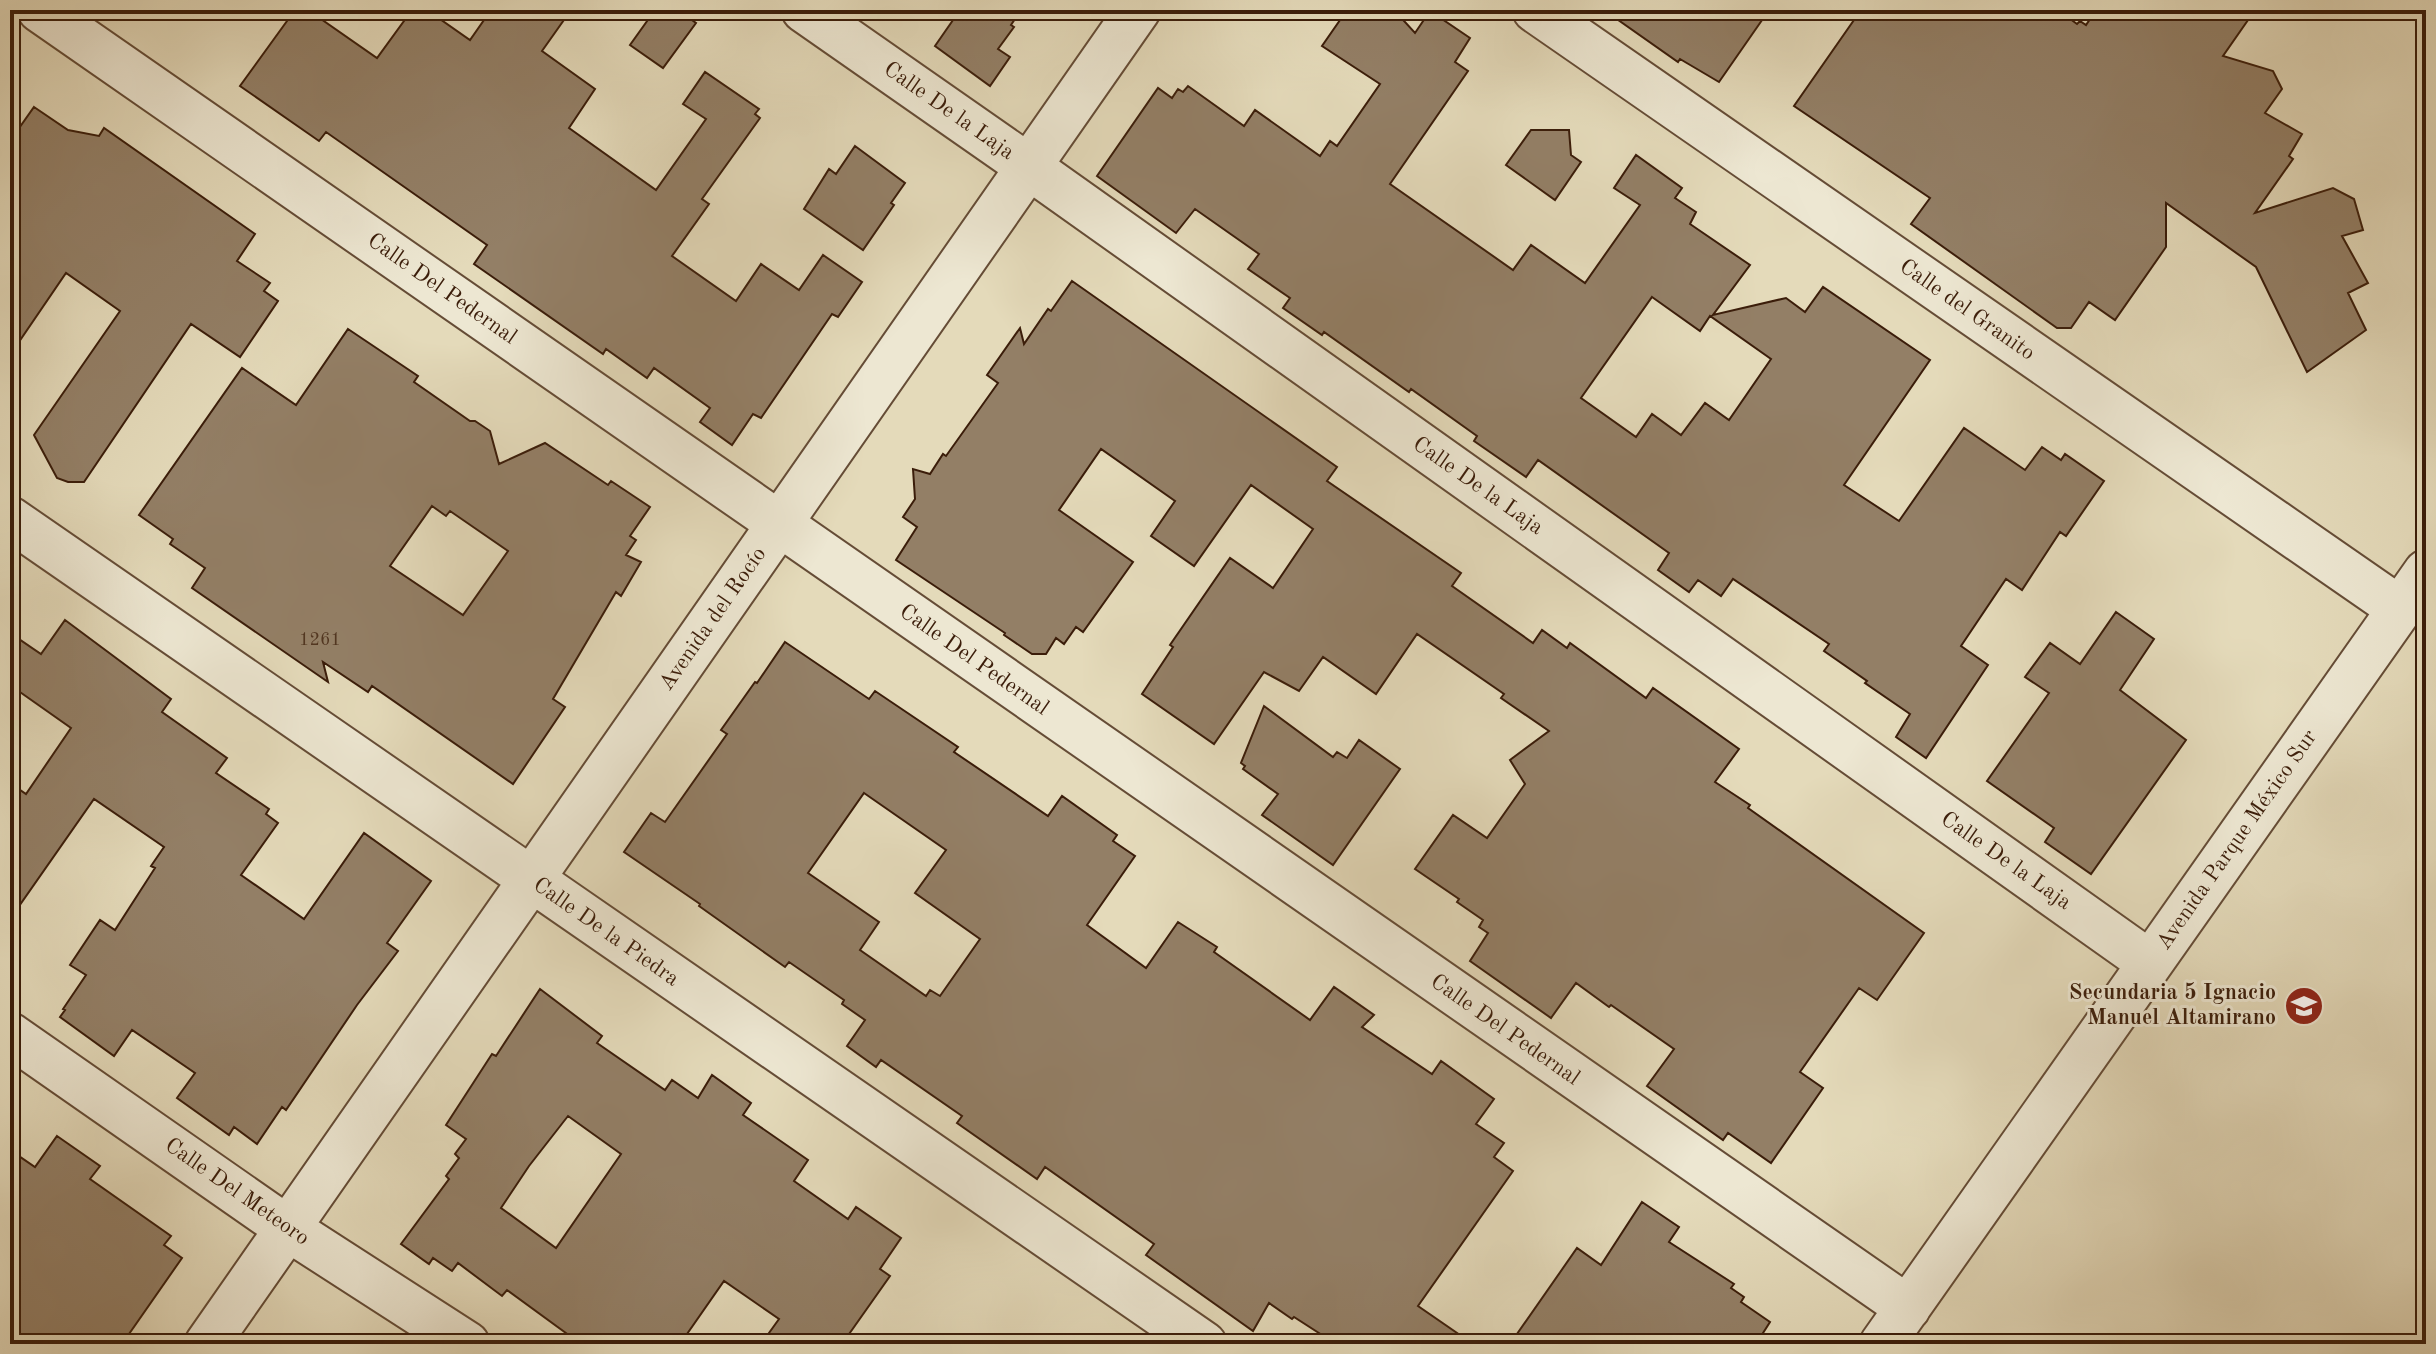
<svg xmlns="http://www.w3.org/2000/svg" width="2436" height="1354" font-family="'Old Standard TT',serif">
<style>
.building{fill:#937f66;stroke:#3b1d0a;stroke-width:2;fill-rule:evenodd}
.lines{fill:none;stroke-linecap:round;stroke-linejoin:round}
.minor-casing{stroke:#654c36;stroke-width:48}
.minor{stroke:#ede7d2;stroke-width:44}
.labels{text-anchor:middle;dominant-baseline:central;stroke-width:6;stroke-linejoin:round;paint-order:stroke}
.number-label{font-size:18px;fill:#513621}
.street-label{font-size:22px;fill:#3b1d0a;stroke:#ede7d2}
.poi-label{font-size:22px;font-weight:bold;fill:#3b1d0a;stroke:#ede7d2;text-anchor:end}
</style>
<rect width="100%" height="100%" fill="#e4daba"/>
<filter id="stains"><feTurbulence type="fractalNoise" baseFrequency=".0025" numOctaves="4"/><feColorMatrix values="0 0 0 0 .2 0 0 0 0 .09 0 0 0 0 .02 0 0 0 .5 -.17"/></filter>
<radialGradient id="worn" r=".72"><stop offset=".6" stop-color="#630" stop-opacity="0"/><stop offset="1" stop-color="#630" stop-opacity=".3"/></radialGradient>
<path class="building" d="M 295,10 L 308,10 L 377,58 L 412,10 L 427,10 L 470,40 L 491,10 L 571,10 L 542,51 L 595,89 L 569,128 L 656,190 L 706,119 L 683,104 L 705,72 L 759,109 L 755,114 L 760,118 L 702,199 L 709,204 L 672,256 L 736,301 L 761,264 L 799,290 L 823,255 L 862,282 L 838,317 L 832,314 L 761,418 L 753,414 L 732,445 L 700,422 L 710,408 L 654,368 L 647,378 L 606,349 L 603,354 L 474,264 L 487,245 L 326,132 L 319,141 L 240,86 Z
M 655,10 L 678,10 L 696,23 L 663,68 L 630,45 Z
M 960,10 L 1021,10 L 1011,25 L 1014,27 L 998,49 L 1010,57 L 990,86 L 935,46 Z
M 1347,10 L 1394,10 L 1415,33 L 1430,11 L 1470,38 L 1455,62 L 1468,71 L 1390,184 L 1513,270 L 1531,245 L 1585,283 L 1640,205 L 1614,188 L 1636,155 L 1682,188 L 1675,198 L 1696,212 L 1690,224 L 1750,265 L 1713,315 L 1786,298 L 1805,312 L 1823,287 L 1930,360 L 1844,485 L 1899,521 L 1964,428 L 2025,470 L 2042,447 L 2061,460 L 2065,454 L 2104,481 L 2066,536 L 2060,532 L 2022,590 L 2006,579 L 1961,646 L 1988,665 L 1926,758 L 1896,737 L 1910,714 L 1865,683 L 1867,681 L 1824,651 L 1829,644 L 1733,579 L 1721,596 L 1698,580 L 1689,592 L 1658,570 L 1669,553 L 1538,460 L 1526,477 L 1474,441 L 1477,436 L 1411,389 L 1409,392 L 1324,332 L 1322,335 L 1283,308 L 1290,298 L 1248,269 L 1259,254 L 1195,209 L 1176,233 L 1097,176 L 1158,88 L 1172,98 L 1178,89 L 1183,92 L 1188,86 L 1244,126 L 1255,110 L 1320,156 L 1330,141 L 1337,146 L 1380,84 L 1322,46 ZM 1652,297 L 1700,331 L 1710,316 L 1771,359 L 1729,420 L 1705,403 L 1681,435 L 1652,414 L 1636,437 L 1581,398 Z
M 1604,10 L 1769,10 L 1719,82 L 1680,59 L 1678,62 Z
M 1861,10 L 2058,10 L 2077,24 L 2080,21 L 2086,25 L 2096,10 L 2255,10 L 2223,56 L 2273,71 L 2282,89 L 2265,113 L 2302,134 L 2289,156 L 2293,159 L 2255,213 L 2333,188 L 2354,199 L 2363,230 L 2342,236 L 2368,283 L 2348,293 L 2366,330 L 2307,372 L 2256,267 L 2166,203 L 2166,247 L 2115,320 L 2089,302 L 2071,328 L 2057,328 L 1911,224 L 1930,198 L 1794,106 Z
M 34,107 L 68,130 L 99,136 L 104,128 L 255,234 L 237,261 L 270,283 L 264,291 L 278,301 L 240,357 L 191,324 L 84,482 L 68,482 L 57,478 L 34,435 L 120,311 L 66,273 L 10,355 L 10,141 Z
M 1531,130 L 1569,130 L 1571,155 L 1581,162 L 1555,200 L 1506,165 Z
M 855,146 L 905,183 L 891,203 L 894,205 L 863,250 L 804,209 L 829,169 L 836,174 Z
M 1072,281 L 1337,467 L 1327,481 L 1461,573 L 1452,586 L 1533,643 L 1542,630 L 1567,648 L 1570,643 L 1646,698 L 1653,688 L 1739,749 L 1715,782 L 1750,805 L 1748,808 L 1924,933 L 1877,1000 L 1859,988 L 1800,1072 L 1823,1088 L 1771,1163 L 1728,1133 L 1723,1140 L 1647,1086 L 1674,1049 L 1611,1005 L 1609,1007 L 1576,983 L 1551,1018 L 1470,961 L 1488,933 L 1479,927 L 1483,920 L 1457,902 L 1459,899 L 1415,869 L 1453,815 L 1487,838 L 1525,784 L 1510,760 L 1549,731 L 1501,698 L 1504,694 L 1417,634 L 1376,694 L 1323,657 L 1299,691 L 1264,672 L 1214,744 L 1142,694 L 1173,647 L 1170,645 L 1230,558 L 1273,588 L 1313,529 L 1251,485 L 1194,566 L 1151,536 L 1175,501 L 1101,449 L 1059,510 L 1133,562 L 1083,632 L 1076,627 L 1064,644 L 1056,638 L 1046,654 L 1032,654 L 1004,635 L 1005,633 L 896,560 L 917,527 L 903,517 L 915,499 L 913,469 L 930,474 L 943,454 L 946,456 L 998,383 L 987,375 L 1020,328 L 1024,344 L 1048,309 L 1051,311 Z
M 348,329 L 418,376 L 414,382 L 470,421 L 475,421 L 490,431 L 499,464 L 545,443 L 608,485 L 611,481 L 650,507 L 630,536 L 636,540 L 626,555 L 641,562 L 621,596 L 616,592 L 553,699 L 565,707 L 513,784 L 372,686 L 368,692 L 323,662 L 328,682 L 192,588 L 205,568 L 170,544 L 173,539 L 139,515 L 242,368 L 296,405 ZM 432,506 L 446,516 L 450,511 L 508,551 L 463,615 L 390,566 Z
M 2116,612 L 2154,639 L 2120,690 L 2186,740 L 2091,874 L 2045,842 L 2054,828 L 1987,781 L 2049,693 L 2025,677 L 2050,643 L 2080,664 Z
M 65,620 L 171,699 L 162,712 L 227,758 L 216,773 L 269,809 L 266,814 L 278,823 L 241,875 L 304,919 L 364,833 L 431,881 L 387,943 L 398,951 L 357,1005 L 286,1110 L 282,1107 L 257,1144 L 234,1127 L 229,1135 L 177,1098 L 195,1073 L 132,1030 L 114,1056 L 60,1017 L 65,1010 L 63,1009 L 86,975 L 70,965 L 100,920 L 115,930 L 155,868 L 151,866 L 164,847 L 94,799 L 10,919 L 10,783 L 26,794 L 71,728 L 10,685 L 10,633 L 41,654 Z
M 785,642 L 869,699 L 875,691 L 958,747 L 954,752 L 1048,816 L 1062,796 L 1117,835 L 1113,841 L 1135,856 L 1087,925 L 1146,968 L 1178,922 L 1217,947 L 1214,952 L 1310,1020 L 1334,987 L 1374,1015 L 1362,1027 L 1432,1074 L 1441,1061 L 1494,1099 L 1476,1124 L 1504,1143 L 1494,1157 L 1513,1171 L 1418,1306 L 1473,1344 L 1336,1344 L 1294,1317 L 1292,1319 L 1269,1303 L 1253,1331 L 1146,1255 L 1154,1244 L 1045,1167 L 1037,1179 L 957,1123 L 962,1116 L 881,1060 L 876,1067 L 847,1046 L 865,1020 L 842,1004 L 844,1000 L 789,962 L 785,967 L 699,906 L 700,904 L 624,852 L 651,813 L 665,822 L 727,734 L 721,730 L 755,682 L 757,683 ZM 864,793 L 946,850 L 915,893 L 980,939 L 940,996 L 930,990 L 926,996 L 860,950 L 879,922 L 808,873 Z
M 1264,706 L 1333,757 L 1337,752 L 1347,758 L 1359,740 L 1400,769 L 1333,865 L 1262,815 L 1278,794 L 1243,769 L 1245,766 L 1241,763 Z
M 540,989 L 602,1036 L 597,1043 L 665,1090 L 672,1080 L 698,1098 L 712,1075 L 751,1103 L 743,1115 L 808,1160 L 794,1181 L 848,1219 L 856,1207 L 901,1238 L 880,1269 L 890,1276 L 842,1344 L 761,1344 L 779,1319 L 724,1281 L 680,1344 L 581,1344 L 507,1290 L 502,1296 L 458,1263 L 452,1271 L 433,1258 L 429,1264 L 401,1244 L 449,1179 L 446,1176 L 459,1158 L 455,1154 L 466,1139 L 446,1125 L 492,1054 L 496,1056 ZM 568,1116 L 621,1154 L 556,1248 L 501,1208 L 529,1166 Z
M 57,1136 L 100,1166 L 90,1179 L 171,1236 L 164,1245 L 182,1258 L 122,1344 L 10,1344 L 10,1150 L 35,1167 Z
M 1642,1202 L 1679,1227 L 1669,1242 L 1734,1284 L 1731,1288 L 1744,1297 L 1741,1302 L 1770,1322 L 1756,1344 L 1510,1344 L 1577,1248 L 1601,1265 Z"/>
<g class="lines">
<g class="minor-casing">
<path id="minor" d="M 40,10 C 663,442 1284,877 1908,1308
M 804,10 L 1029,167 L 2150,963
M 1535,10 L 2400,609
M 10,519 L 1204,1344
M 10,1035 L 287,1228 L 467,1344
M 207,1344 L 1138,10
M 1882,1344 L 2426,572"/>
</g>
<use href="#minor" class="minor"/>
</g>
<defs>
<g id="school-disc" transform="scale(2)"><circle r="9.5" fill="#8f2418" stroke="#ede7d2"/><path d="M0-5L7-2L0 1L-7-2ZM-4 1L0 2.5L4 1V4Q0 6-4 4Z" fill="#fff"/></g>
</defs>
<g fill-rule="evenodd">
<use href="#school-disc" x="2304" y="1006"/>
</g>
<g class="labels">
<g class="number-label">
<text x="320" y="640">1261</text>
</g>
<g class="street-label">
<text transform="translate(949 111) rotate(35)">Calle De la Laja</text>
<text transform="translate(442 289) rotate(35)">Calle Del Pedernal</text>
<text transform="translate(1967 310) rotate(35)">Calle del Granito</text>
<text transform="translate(1478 486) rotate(35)">Calle De la Laja</text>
<text transform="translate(713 619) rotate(-55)">Avenida del Rocío</text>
<text transform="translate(974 660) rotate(35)">Calle Del Pedernal</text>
<text transform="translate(2237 840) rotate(-55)">Avenida Parque México Sur</text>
<text transform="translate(2006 861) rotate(35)">Calle De la Laja</text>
<text transform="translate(606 932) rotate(35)">Calle De la Piedra</text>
<text transform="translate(1505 1030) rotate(35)">Calle Del Pedernal</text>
<text transform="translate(237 1192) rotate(35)">Calle Del Meteoro</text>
</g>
<g class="poi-label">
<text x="2276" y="993">Secundaria 5 Ignacio<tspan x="2276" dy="25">Manuel Altamirano</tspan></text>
</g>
</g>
<rect width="2436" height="1354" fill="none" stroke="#e4daba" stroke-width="40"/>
<rect x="12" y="12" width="2412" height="1330" fill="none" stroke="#3b1d0a" stroke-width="4"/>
<rect x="20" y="20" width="2396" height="1314" fill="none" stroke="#3b1d0a" stroke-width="2"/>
<rect width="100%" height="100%" filter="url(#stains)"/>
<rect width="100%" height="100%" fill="url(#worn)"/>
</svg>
